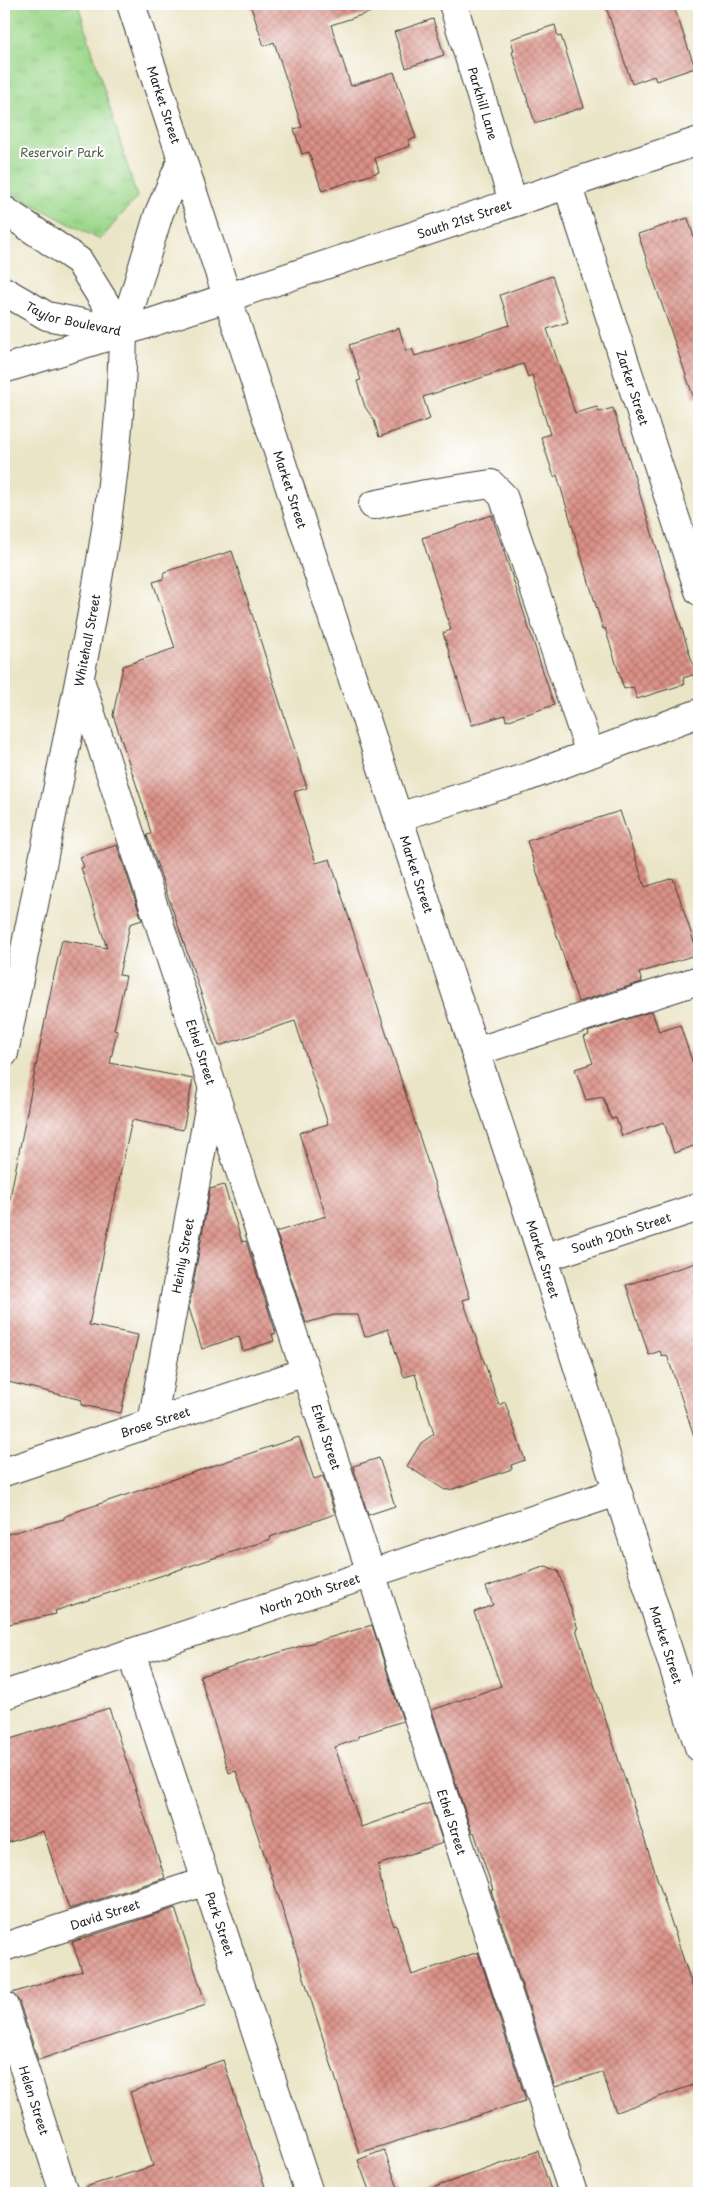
<svg xmlns="http://www.w3.org/2000/svg" width="703" height="2197" font-family="'Playpen Sans',sans-serif">
<style>
.grass{fill:url(#grass-tufts);stroke:#5c7a54}
.building{fill:url(#building-cross-hatch)}
.lines{fill:none;stroke-linecap:round;stroke-linejoin:round}
.minor-casing{stroke:#3b3a36;stroke-width:30}
.major-casing{stroke:#3b3a36;stroke-width:30}
.minor{stroke:#fff;stroke-width:28}
.major{stroke:#fff;stroke-width:28}
.labels{text-anchor:middle;dominant-baseline:central;stroke-width:4;stroke-linejoin:round;paint-order:stroke}
.street-label{font-size:12px;fill:#1c1c1c;stroke:#fff}
.park-label{font-size:12px;fill:#495d43;stroke:#fff}
</style>
<defs>
<pattern id="grass-tufts" width="24" height="20" patternUnits="userSpaceOnUse" patternTransform="scale(1.25)"><rect width="24" height="20" fill="#9cd78b"/><path d="M3 7l-1-3M5 7V3M7 7l1-3M15 17l-1-3M17 17v-4M19 17l1-3" fill="none" stroke="#86b877"/></pattern>
<pattern id="building-cross-hatch" width="8" height="8" patternUnits="userSpaceOnUse" patternTransform="scale(1.25)"><rect width="8" height="8" fill="#db9187"/><path d="M0 0l8 8M0 8l8-8" fill="none" stroke="#b1766e"/></pattern>
</defs>
<rect width="100%" height="100%" fill="#fff"/>
<filter id="ink" filterUnits="userSpaceOnUse"><feTurbulence type="fractalNoise" baseFrequency=".02" numOctaves="2"/><feDisplacementMap in="SourceGraphic" scale="10" xChannelSelector="R" yChannelSelector="G"/><feConvolveMatrix kernelMatrix="1 2 1 2 8 2 1 2 1" color-interpolation-filters="sRGB"/></filter>
<filter id="wash" filterUnits="userSpaceOnUse"><feTurbulence type="fractalNoise" baseFrequency=".0096" numOctaves="4" result="noise"/><feDisplacementMap in="SourceGraphic" scale="20" xChannelSelector="R" yChannelSelector="G"/><feGaussianBlur stdDeviation="1.12" result="paint"/><feColorMatrix in="noise" values="0 0 0 0 0 0 0 0 0 0 0 0 0 0 0 0 0 1.4 0 .05"/><feComposite in="paint" operator="in"/></filter>
<g filter="url(#wash)">
<rect width="100%" height="100%" fill="#ebe5c7"/>
<path class="grass" d="M 4,4 L 78,4 L 137,197 L 100,240 L 4,189 Z"/>
<g id="blocks">
<path class="building" d="M 250,4 L 380,4 L 380,9 L 331,25 L 351,86 L 394,72 L 416,138 L 408,140 L 410,146 L 375,158 L 379,172 L 322,191 L 309,152 L 302,154 L 294,129 L 302,127 L 274,42 L 264,46 Z
M 605,4 L 673,4 L 695,68 L 656,81 L 654,76 L 632,84 Z
M 433,19 L 444,55 L 406,68 L 394,32 Z
M 555,25 L 558,37 L 561,36 L 584,107 L 535,123 L 512,52 L 514,51 L 511,39 Z
M 688,218 L 699,254 L 699,398 L 694,399 L 638,234 Z
M 552,276 L 568,322 L 547,329 L 575,413 L 597,407 L 599,412 L 613,408 L 696,674 L 683,678 L 685,684 L 637,699 L 633,687 L 624,689 L 605,628 L 603,629 L 557,475 L 554,477 L 541,437 L 550,434 L 532,375 L 528,377 L 523,364 L 423,397 L 430,419 L 379,437 L 374,420 L 365,407 L 357,381 L 361,380 L 349,345 L 399,328 L 406,351 L 412,349 L 415,356 L 510,325 L 500,295 Z
M 492,515 L 554,705 L 506,721 L 505,715 L 472,725 L 443,633 L 451,630 L 422,538 Z
M 232,551 L 307,788 L 294,792 L 316,863 L 330,859 L 447,1222 L 470,1298 L 463,1300 L 499,1405 L 505,1402 L 525,1460 L 511,1465 L 512,1469 L 453,1489 L 445,1490 L 407,1466 L 421,1443 L 434,1434 L 415,1374 L 404,1377 L 388,1329 L 365,1337 L 358,1315 L 334,1315 L 306,1323 L 276,1232 L 326,1216 L 299,1133 L 328,1124 L 295,1021 L 219,1046 L 147,835 L 151,834 L 145,811 L 113,715 L 123,666 L 175,648 L 153,582 L 163,579 L 164,572 Z
M 620,811 L 645,887 L 673,878 L 698,954 L 639,973 L 642,982 L 578,1002 L 527,841 Z
M 117,845 L 142,920 L 130,924 L 119,975 L 126,976 L 114,1030 L 117,1031 L 110,1063 L 193,1079 L 183,1130 L 132,1120 L 112,1212 L 89,1325 L 138,1335 L 121,1413 L 81,1405 L 82,1400 L 4,1381 L 4,1228 L 52,985 L 62,940 L 107,948 L 81,868 L 84,867 L 80,857 Z
M 652,1011 L 659,1032 L 680,1025 L 699,1082 L 699,1144 L 674,1153 L 664,1122 L 622,1136 L 616,1118 L 611,1119 L 603,1097 L 586,1100 L 575,1069 L 593,1063 L 584,1037 L 589,1035 L 588,1032 Z
M 224,1185 L 242,1242 L 246,1241 L 276,1333 L 272,1334 L 274,1341 L 243,1351 L 239,1336 L 202,1349 L 189,1308 L 210,1189 Z
M 699,1262 L 699,1435 L 694,1436 L 667,1355 L 662,1356 L 660,1351 L 649,1355 L 626,1285 Z
M 299,1437 L 314,1479 L 323,1476 L 335,1514 L 270,1537 L 271,1539 L 55,1611 L 56,1614 L 9,1624 L 4,1605 L 4,1535 L 64,1519 L 64,1517 L 78,1511 Z
M 379,1458 L 395,1506 L 368,1515 L 353,1466 Z
M 546,1566 L 558,1571 L 578,1629 L 576,1629 L 699,2007 L 699,2083 L 616,2112 L 602,2072 L 555,2087 L 491,1890 L 493,1890 L 474,1832 L 472,1833 L 432,1710 L 501,1686 L 474,1612 L 493,1605 L 486,1587 Z
M 372,1625 L 403,1721 L 358,1736 L 358,1739 L 335,1747 L 351,1796 L 361,1827 L 430,1803 L 443,1843 L 378,1865 L 384,1898 L 394,1926 L 396,1925 L 412,1975 L 478,1952 L 525,2097 L 525,2101 L 359,2153 L 280,1901 L 236,1771 L 229,1773 L 200,1676 Z
M 109,1708 L 165,1878 L 69,1909 L 43,1831 L 4,1844 L 4,1741 Z
M 175,1908 L 206,2005 L 38,2060 L 19,2001 L 12,1993 L 82,1971 L 72,1942 Z
M 223,2060 L 267,2193 L 86,2193 L 85,2187 L 153,2166 L 130,2092 Z
M 384,2150 L 400,2193 L 370,2193 L 358,2160 Z
M 538,2151 L 552,2193 L 430,2193 L 429,2189 Z"/>
</g>
</g>
<g filter="url(#ink)">
<use href="#blocks" fill-opacity="0" stroke="#3b3a36" stroke-width="1"/>
<g class="lines">
<g class="minor-casing">
<g id="minor">
<path id="s1" d="M 453,4 L 513,202"/>
<path id="s2" d="M 567,184 L 699,591"/>
<path d="M 4,210 L 79,261 L 123,332"/>
<path id="s3" d="M 4,291 L 47,316 L 122,331"/>
<path id="s4" d="M 4,369 L 123,332 L 699,141"/>
<path d="M 373,505 L 426,494 L 491,484 L 503,496 L 590,753"/>
<path id="s5" d="M 80,680 L 573,2193"/>
<path d="M 398,817 L 525,778 L 699,713"/>
<path d="M 475,1052 L 699,980"/>
<path id="s6" d="M 4,1053 C 25,950 46,848 66,746 C 94,610 121,471 123,332"/>
<path id="s7" d="M 543,1258 L 699,1207"/>
<path id="s8" d="M 152,1423 L 212,1092"/>
<path id="s9" d="M 4,1472 L 305,1372"/>
<path id="s10" d="M 131,1653 L 309,2193"/>
<path id="s11" d="M 4,1695 L 617,1492"/>
<path id="s12" d="M 4,1947 L 207,1881"/>
<path id="s13" d="M 4,2006 L 64,2193"/>
</g>
</g>
<g class="major-casing">
<g id="major">
<path id="s14" d="M 131,4 L 543,1258 L 699,1747"/>
<path d="M 123,332 L 159,213 L 182,160"/>
</g>
</g>
<use href="#minor" class="minor"/>
<use href="#major" class="major"/>
</g>
</g>
<g class="labels">
<g class="street-label">
<text stroke="none"><textPath href="#s1" startOffset="104">Parkhill Lane</textPath></text>
<text stroke="none"><textPath href="#s14" startOffset="106">Market Street</textPath></text>
<text stroke="none"><textPath href="#s4" startOffset="484">South 21st Street</textPath></text>
<text stroke="none"><textPath href="#s3" startOffset="76">Taylor Boulevard</textPath></text>
<text stroke="none"><textPath href="#s2" startOffset="214">Zarker Street</textPath></text>
<text stroke="none"><textPath href="#s14" startOffset="511">Market Street</textPath></text>
<text stroke="none"><textPath href="#s6" startOffset="421">Whitehall Street</textPath></text>
<text stroke="none"><textPath href="#s14" startOffset="916">Market Street</textPath></text>
<text stroke="none"><textPath href="#s5" startOffset="391">Ethel Street</textPath></text>
<text stroke="none"><textPath href="#s7" startOffset="82">South 20th Street</textPath></text>
<text stroke="none"><textPath href="#s8" startOffset="170">Heinly Street</textPath></text>
<text stroke="none"><textPath href="#s14" startOffset="1321">Market Street</textPath></text>
<text stroke="none"><textPath href="#s9" startOffset="159">Brose Street</textPath></text>
<text stroke="none"><textPath href="#s5" startOffset="796">Ethel Street</textPath></text>
<text stroke="none"><textPath href="#s11" startOffset="322">North 20th Street</textPath></text>
<text stroke="none"><textPath href="#s14" startOffset="1726">Market Street</textPath></text>
<text stroke="none"><textPath href="#s5" startOffset="1201">Ethel Street</textPath></text>
<text stroke="none"><textPath href="#s12" startOffset="106">David Street</textPath></text>
<text stroke="none"><textPath href="#s10" startOffset="285">Park Street</textPath></text>
<text stroke="none"><textPath href="#s13" startOffset="99">Helen Street</textPath></text>
</g>
<g class="park-label">
<text x="62" y="152">Reservoir Park</text>
</g>
</g>
<rect width="703" height="2197" fill="none" stroke="#fff" stroke-width="20"/>
</svg>
